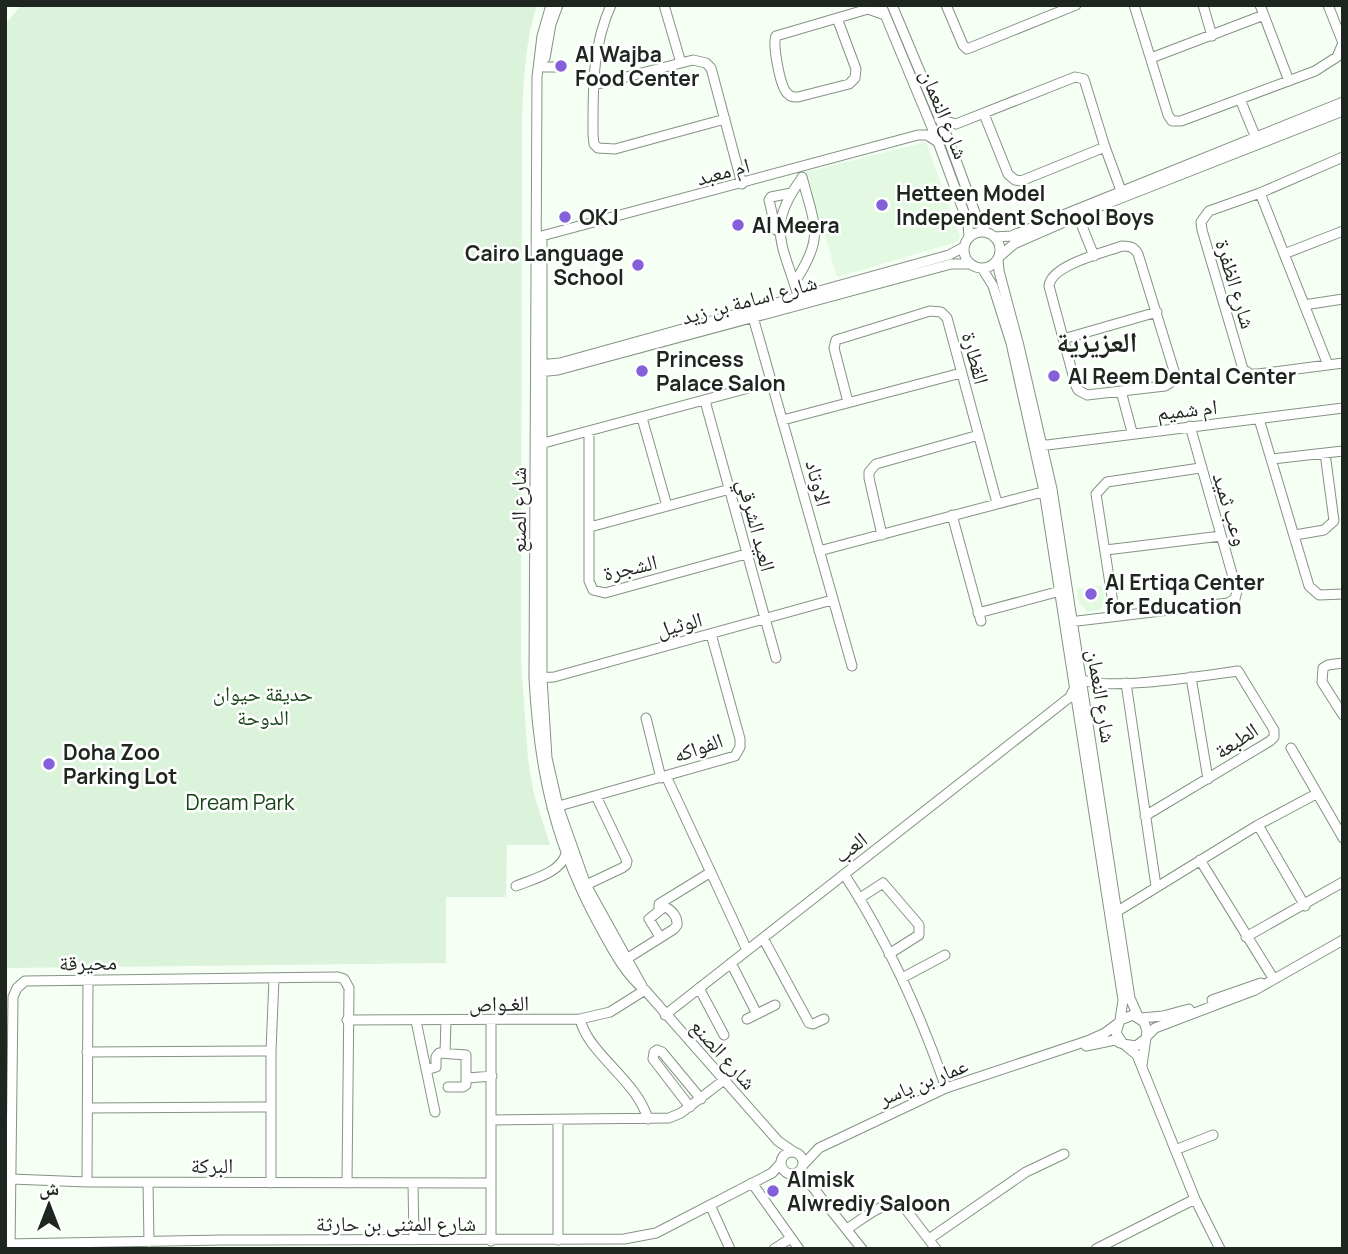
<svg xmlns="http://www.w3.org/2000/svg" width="1348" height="1254" font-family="Manrope,'Noto Naskh Arabic',sans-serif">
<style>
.built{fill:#e3f9e2}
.green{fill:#dbf3da}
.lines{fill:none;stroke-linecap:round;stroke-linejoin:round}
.minor-casing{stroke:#849383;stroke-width:11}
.minor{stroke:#fff;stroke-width:9}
.poi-dot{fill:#8461db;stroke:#fff;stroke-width:2.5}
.labels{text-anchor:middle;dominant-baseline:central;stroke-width:5;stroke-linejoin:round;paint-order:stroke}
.poi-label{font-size:21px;font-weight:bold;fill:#1f251f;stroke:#fff;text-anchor:start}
.street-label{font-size:21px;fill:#1f251f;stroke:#fff}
.park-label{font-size:21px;fill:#174518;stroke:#fff}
.district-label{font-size:28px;font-weight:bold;fill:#1f251f;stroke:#fff}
</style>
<rect width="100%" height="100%" fill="#f5fff4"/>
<path class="built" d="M 926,142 L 960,237 L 957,242 L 837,277 L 806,172 Z
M 1102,585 L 1105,602 L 1100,610 L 1087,612 L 1078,600 L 1077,589 Z"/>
<path class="green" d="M 21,5 L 537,5 C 525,42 524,78 522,117 L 521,659 L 528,759 L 534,794 L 550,845 L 507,845 L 506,897 L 446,897 L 446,963 L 5,968 L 5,25 Z"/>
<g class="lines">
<g class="minor-casing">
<path id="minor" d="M 551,5 L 542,36 L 537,77 L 534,678 C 539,774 556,849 604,934 C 615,954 627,976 645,990 L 778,1141 L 794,1152
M 611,5 C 592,47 593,89 593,134 L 594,144 L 598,148 L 615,149 L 725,119
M 664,5 L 681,63
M 881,5 L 938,142 L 968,223 L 969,237
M 892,5 L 949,141 L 977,218 L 986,232
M 946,5 L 963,45 L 967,49 L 1076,5
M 1134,5 L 1168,115 L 1172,121 L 1181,121 L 1315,71 L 1337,57 L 1343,43 L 1328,5
M 1203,5 L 1212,36
M 1260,5 L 1289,81
M 837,18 L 856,69 L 855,78 L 849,84 L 798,97 C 792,97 791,97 787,93 C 780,86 772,43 776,36 L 868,9 L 885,15
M 545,58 L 551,24 L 558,5
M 1151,58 L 1264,15
M 544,67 L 556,67
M 594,85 L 693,60 L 706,63 L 711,68 L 742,184
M 1240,99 L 1258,143
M 984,114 L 1008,174 L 1015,180 L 1021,181 L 1105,147
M 939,119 L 956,124 L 1075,77 L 1084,79 L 1105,147 L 1123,196
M 1343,157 L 1260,193 L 1209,211 L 1201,222 L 1202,230 L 1243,369 L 1250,374 L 1258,374 L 1343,363
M 1260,193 L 1328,365
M 1076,211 L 1094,256
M 776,230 L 769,200 L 771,197 L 791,193
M964 250a18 18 0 1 1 36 0a18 18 0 1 1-36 0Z
M 538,237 L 918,135 L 927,135 L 938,142
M 994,237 L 1011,236 L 1343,102
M 542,240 L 542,678 L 547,758 L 558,806 L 586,885 L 642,986
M 1122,246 C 1130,246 1134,247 1138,254 L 1175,374 L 1170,383 L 1165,386 L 1087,395 L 1078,390 L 1076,386 L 1049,286 C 1051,265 1103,253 1122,246 Z
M 1284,254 L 1343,231
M 1000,256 L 1014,244 L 1101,206 L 1343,111
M 998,259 L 999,271 L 1019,346 L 1052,489 L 1130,998 L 1138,1016
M 982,268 L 993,286 L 1011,343 L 1044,491 L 1123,1000 L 1120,1020
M 794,283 C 825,237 815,227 802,177
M 798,296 C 783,244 765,227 802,178
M 1304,305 L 1343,299
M 751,310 L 852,666
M 1063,339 L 1157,312
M 538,365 L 560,363 L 949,255 L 964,247
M 538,372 L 558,370 L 951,264 L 971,264
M 1121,391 L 1132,432
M 705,401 L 776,658
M 848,402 L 834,348 L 836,340 L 930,311 L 941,312 L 947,318 L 997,503
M 642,418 L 667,506
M 1259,419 L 1309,586 L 1319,595 L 1343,594
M 783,420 L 961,373
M 589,433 L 589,581 L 593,590 L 605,593 L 746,554
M 540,444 L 771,382
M 1039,446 L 1343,408
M 1272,459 L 1343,451
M 952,515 L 981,621
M 590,527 L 730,489
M 882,535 L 869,478 L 869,472 L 876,464 L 979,435
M 1295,535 L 1324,530 L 1334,521 L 1325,453
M 1106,550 L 1221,536
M 819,551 L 1050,490
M 978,613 L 1064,590
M 1115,616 L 1096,494 L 1107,482 L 1200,468
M 1069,622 L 1228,603 L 1235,599 L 1237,591 L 1190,426
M 1343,663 L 1328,665 L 1323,668 L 1322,682 L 1343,715
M 1191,677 L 1208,779
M 536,678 L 554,677 L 832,600
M 1081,679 C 1104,692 1208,675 1238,671 L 1274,730 L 1274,737 L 1270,741 L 1145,816
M 1126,683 L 1156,886
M 646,718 L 661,778
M 1291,748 L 1343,838
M 666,776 L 747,950
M 552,808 L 735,756 L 740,747 L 740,739 L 711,634
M 1258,825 L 1305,906
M 1200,860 L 1273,978
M 844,874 C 887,940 920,1013 946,1088
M 586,885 L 622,868 L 626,865 L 627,861 L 596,796
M 516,886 C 533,879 560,873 566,854
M 860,898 L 883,883 L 919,925 L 919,935 L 889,954
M 659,908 L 659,904 L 711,872
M 1113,914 L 1258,825 L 1316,794
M 1246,937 L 1343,882
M 763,938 L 809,1023 L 813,1024 L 824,1019
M 628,958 L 674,929 L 677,925 C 678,918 672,909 664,907 L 649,919 L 660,937
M 731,963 L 757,1014
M 902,978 L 945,955
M 699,988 L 724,1035
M 1212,1000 L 1261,983
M 665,1015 L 1070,697 L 1075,687
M 1141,1018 L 1163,1016 L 1189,1009
M 580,1019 C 588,1054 636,1079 648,1119
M 747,1019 L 775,1005
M 347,1020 L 580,1019 L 610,1012 L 645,990
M 416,1021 L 435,1112
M 1147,1036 L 1155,1028 L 1255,990 L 1343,940
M 1086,1046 L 1115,1040 L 1120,1043
M 1126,1046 L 1137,1055 L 1195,1199 L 1220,1249
M 87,1052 L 271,1051
M 445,1053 L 446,1021
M 1142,1065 L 1147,1031 L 1144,1022 L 1133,1015 L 1120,1020 L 1116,1033 L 1123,1044 L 1136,1046 L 1144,1040
M 426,1070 L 436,1067 L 436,1057 L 439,1053 L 466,1055 L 466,1085 L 463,1087 L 448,1087
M 468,1078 L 492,1076
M 690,1107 L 653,1059 L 654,1052 L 657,1050 L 662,1052 L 701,1099
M 88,1108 L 271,1107
M 491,1120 L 669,1118 L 681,1113 L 724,1080
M 558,1120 L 558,1240
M 1175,1150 L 1213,1135
M781 1163a11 11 0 1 1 22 0a11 11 0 1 1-22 0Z
M 803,1165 L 819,1148 L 946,1088 L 1087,1041 L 1105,1033 L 1117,1024
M 792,1174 L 797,1173 L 807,1180 L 862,1249
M 11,1179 L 87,1182 L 491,1183
M 87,1182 L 88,979
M 148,1183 L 149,1242
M 271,1183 L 271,1051 L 274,978
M 413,1183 L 414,1240
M 752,1183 L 799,1249
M 710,1205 L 730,1249
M 847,1229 C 863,1219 886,1197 904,1207 L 936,1249
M 929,1239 L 1026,1172 L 1064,1154
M 491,1241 L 491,1021
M 7,1244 L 222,1240 L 624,1239 L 656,1233 L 772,1173 L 781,1163
M 10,1249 L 13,997 L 17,988 L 25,981 L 338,977 L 344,979 L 349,988 L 347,1183
M 774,1249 L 791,1238
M 1096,1249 L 1195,1199"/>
</g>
<use href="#minor" class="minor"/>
</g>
<g class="poi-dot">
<circle cx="561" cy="66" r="7"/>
<circle cx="882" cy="205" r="7"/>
<circle cx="565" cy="217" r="7"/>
<circle cx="738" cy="225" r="7"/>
<circle cx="638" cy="265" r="7"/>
<circle cx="642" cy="371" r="7"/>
<circle cx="1054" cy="376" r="7"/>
<circle cx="1091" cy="594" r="7"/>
<circle cx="49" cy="764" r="7"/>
<circle cx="773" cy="1191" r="7"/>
</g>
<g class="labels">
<g class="poi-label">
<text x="575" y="54">Al Wajba<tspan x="575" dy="24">Food Center</tspan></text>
<text x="896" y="193">Hetteen Model<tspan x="896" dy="24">Independent School Boys</tspan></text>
<text x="579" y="217">OKJ</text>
<text x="752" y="225">Al Meera</text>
<text x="624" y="253" text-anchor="end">Cairo Language<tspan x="624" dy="24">School</tspan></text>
<text x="656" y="359">Princess<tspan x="656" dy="24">Palace Salon</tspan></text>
<text x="1068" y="376">Al Reem Dental Center</text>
<text x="1105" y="582">Al Ertiqa Center<tspan x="1105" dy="24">for Education</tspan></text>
<text x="63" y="752">Doha Zoo<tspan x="63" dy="24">Parking Lot</tspan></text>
<text x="787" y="1179">Almisk<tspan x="787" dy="24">Alwrediy Saloon</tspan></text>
</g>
<g class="street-label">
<text transform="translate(945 114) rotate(68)">شارع النعمان</text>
<text transform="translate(723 171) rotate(-15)">ام معبد</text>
<text transform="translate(1236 284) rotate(73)">شارع الظفرة</text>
<text transform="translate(749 299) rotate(-15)">شارع اسامة بن زيد</text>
<text transform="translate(976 358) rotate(75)">القطارة</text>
<text transform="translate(1187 409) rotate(-6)">ام شميم</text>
<text transform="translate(819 483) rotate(75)">الاوتاد</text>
<text transform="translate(1231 509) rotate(73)">وعب ثميد</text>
<text transform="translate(518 510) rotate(-90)">شارع الصنع</text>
<text transform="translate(757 525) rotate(75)">العيد الشرقي</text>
<text transform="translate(630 567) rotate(-13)">الشجرة</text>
<text transform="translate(679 624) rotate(-15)">الوثيل</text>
<text transform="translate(1102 696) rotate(81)">شارع النعمان</text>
<text transform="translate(1236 740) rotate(-33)">الطبعة</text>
<text transform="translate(698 747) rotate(-19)">الفواكه</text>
<text transform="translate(850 847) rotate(-38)">العب</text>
<text transform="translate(88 962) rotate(-1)">محيرقة</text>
<text transform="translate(499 1003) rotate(-1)">الغـواص</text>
<text transform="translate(724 1054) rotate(48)">شارع الصنع</text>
<text transform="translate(923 1081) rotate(-22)">عمار بن ياسر</text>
<text x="212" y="1165">البركة</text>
<text x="396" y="1223">شارع المثنى بن حارثة</text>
</g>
<g class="park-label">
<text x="263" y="693">حديقة حيوان<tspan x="263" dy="24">الدوحة</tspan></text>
<text x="240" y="802">Dream Park</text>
</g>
<g class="district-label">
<text x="1097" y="341">العزيزية</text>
</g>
</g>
<rect width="1348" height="1254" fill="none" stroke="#1f251f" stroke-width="14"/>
<g transform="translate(49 1205)" stroke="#ffffff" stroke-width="5" paint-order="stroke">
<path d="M0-5L12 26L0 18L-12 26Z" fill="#1f251f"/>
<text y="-10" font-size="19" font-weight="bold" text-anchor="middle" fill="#1f251f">ش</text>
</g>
</svg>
